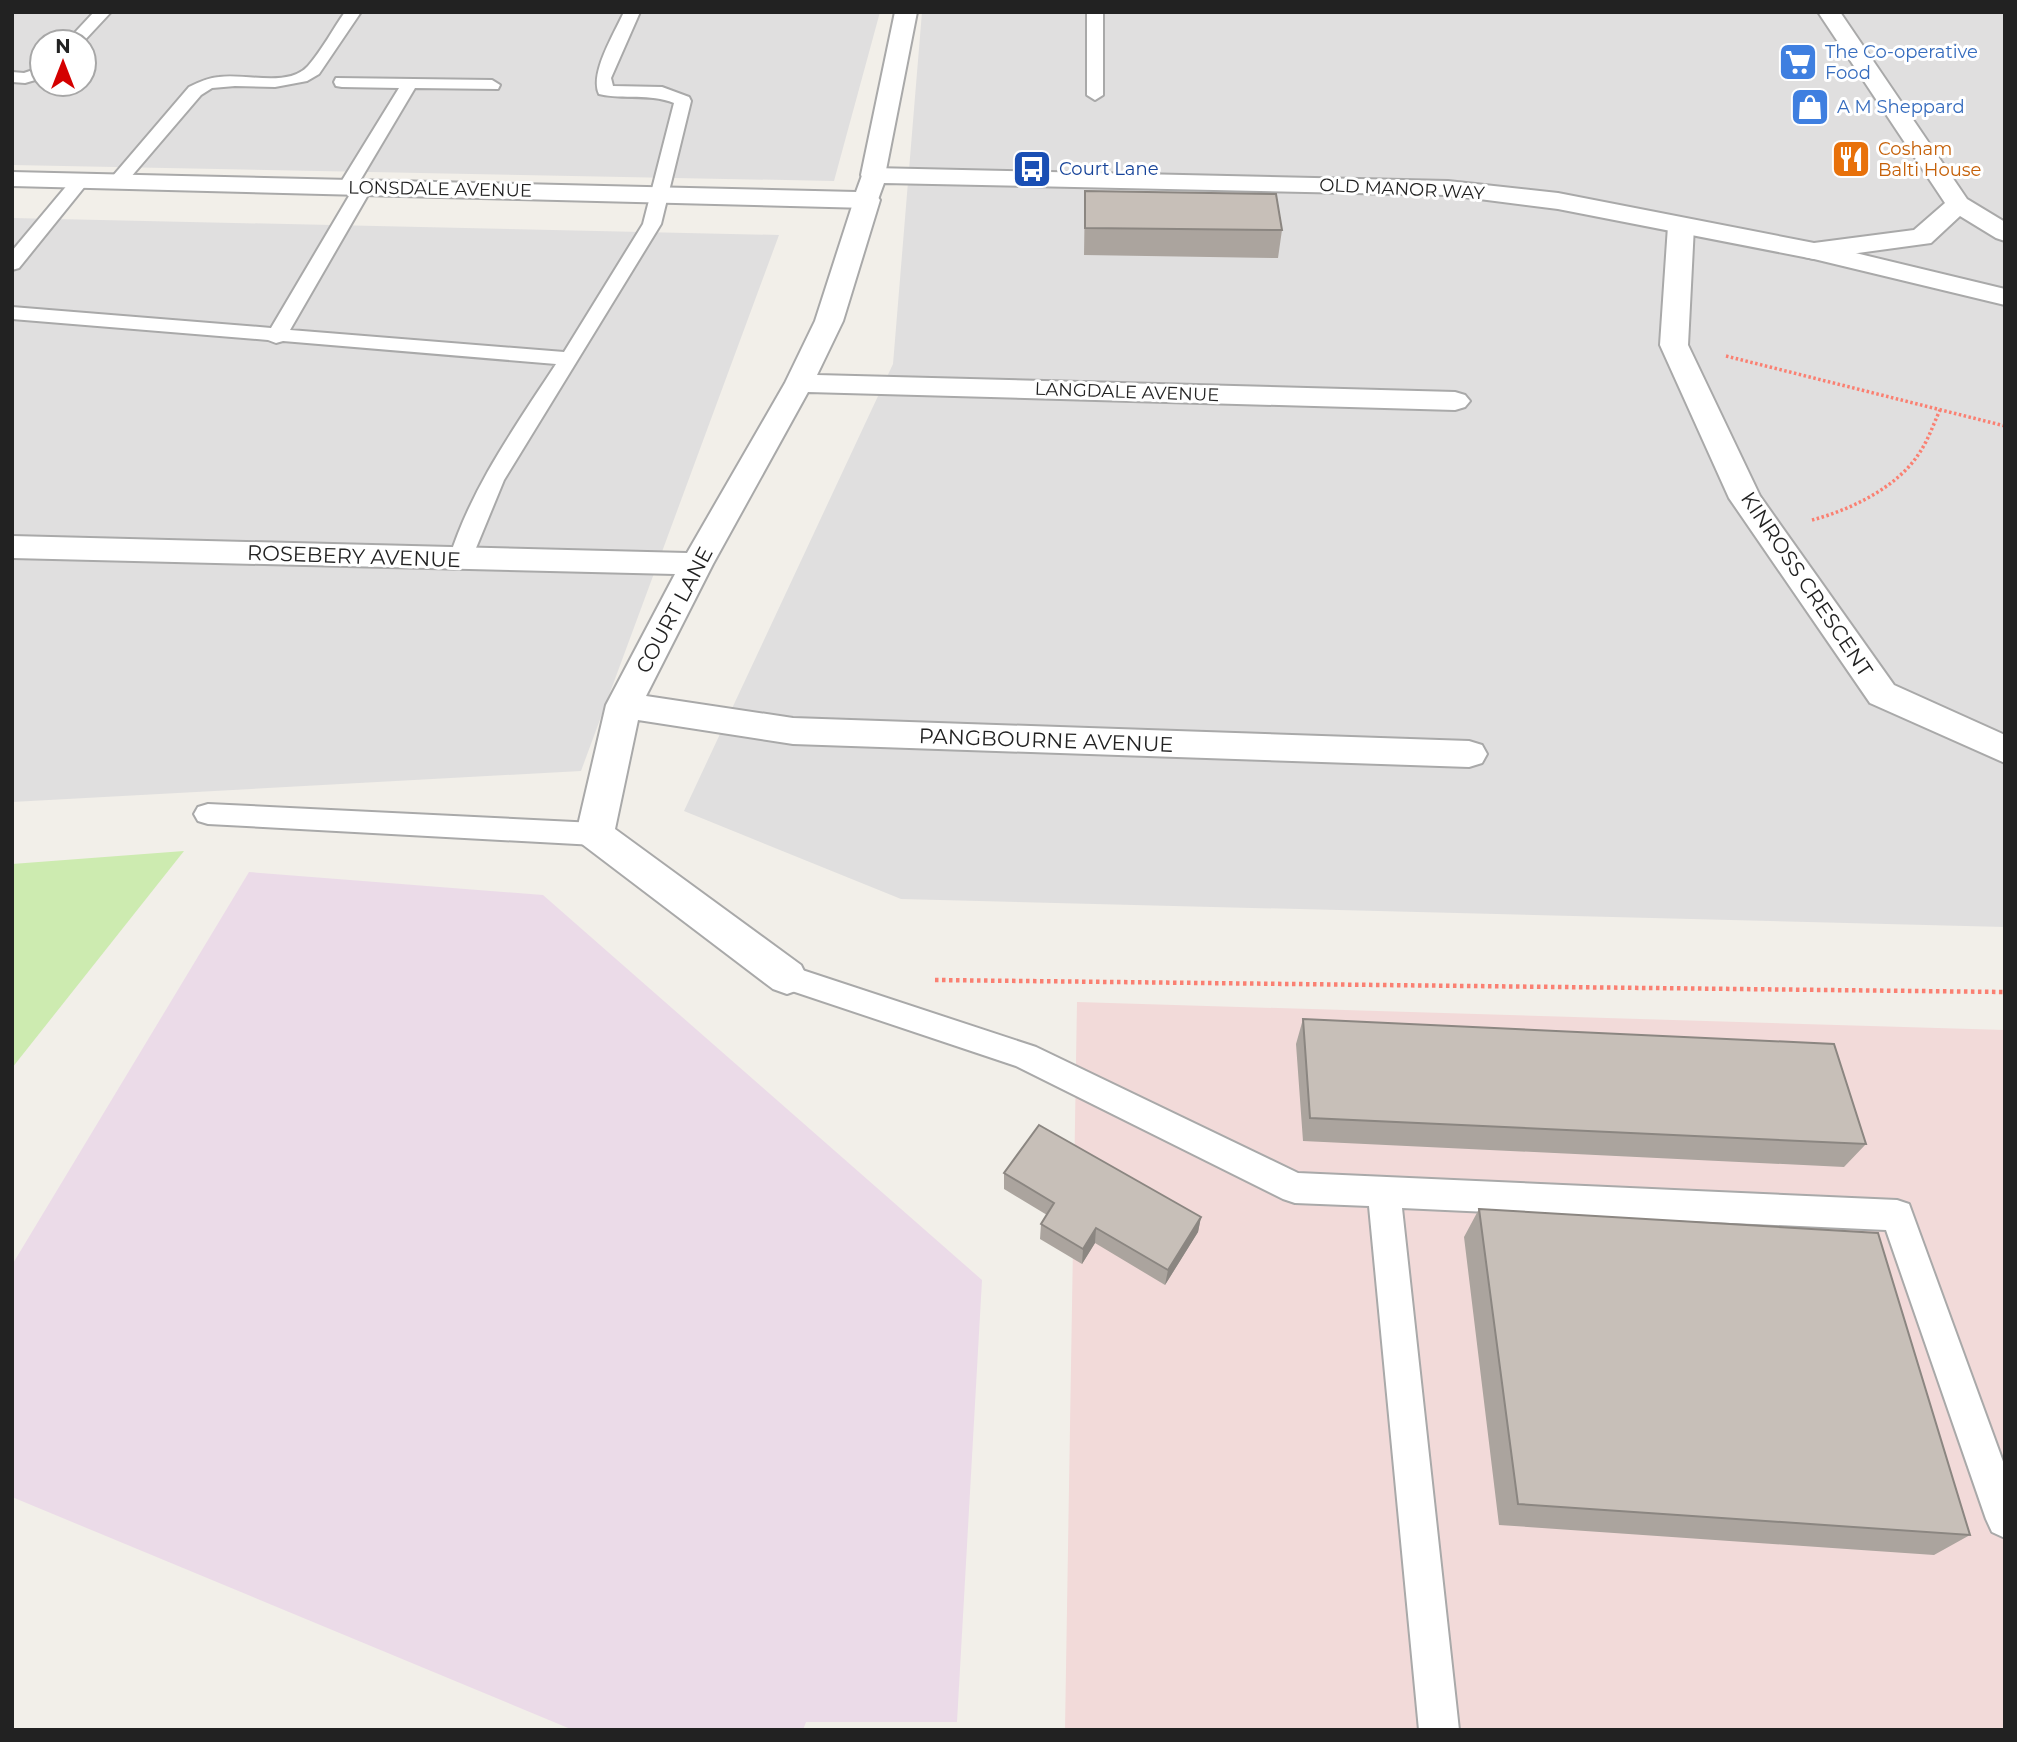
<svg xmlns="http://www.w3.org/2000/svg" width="2017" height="1742" font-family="Montserrat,sans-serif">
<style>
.residential{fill:#e0dfdf;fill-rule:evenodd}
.commercial{fill:#f2dad9}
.industrial{fill:#ebdbe8}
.grass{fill:#cdebb0}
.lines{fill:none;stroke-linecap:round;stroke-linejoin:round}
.service-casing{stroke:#a9a9a9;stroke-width:4}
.minor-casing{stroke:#a9a9a9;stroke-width:4}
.tertiary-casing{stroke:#a9a9a9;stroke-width:4}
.path-far1{stroke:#fa8072;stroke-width:3.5;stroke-dasharray:2.5 2.5;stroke-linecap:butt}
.path{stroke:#fa8072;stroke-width:4.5;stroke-dasharray:3.5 3.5;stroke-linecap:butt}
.service{fill:#fff;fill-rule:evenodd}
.minor{fill:#fff;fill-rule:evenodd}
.tertiary{fill:#fff;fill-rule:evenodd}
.wall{fill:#aba49e}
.shaded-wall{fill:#8b8681}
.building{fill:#c7bfb8;stroke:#8b8681;stroke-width:2}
.labels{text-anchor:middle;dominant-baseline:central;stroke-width:6;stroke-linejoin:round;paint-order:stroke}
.far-shop-label{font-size:18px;fill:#366cbe;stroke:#fff;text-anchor:start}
.far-food-label{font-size:18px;fill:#c56008;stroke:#fff;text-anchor:start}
.far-transit-label{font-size:18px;fill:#164399;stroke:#fff;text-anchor:start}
.far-street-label{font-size:18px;fill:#222;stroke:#fff}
.street-label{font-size:21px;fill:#222;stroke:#fff}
</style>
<rect width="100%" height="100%" fill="#f2efe9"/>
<path class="residential" d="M 12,12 L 880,12 L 834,181 L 12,165 ZM 42,42 L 84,42 L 84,84 L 42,84 Z
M 922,12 L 2005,12 L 2005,927 L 901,899 L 684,811 L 893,364 Z
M 12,218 L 779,235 L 581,771 L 12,802 Z"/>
<path class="commercial" d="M 1077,1002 L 2005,1030 L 2005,1730 L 1065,1730 Z"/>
<path class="industrial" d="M 249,872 L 543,895 L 982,1280 L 957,1722 L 806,1722 L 803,1730 L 573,1730 L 12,1497 L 12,1265 Z"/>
<path class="grass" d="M 184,851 L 12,1068 L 12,864 Z"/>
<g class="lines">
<g class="service-casing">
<path id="service" d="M 94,12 L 111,12 L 83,42 L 66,42 Z
M 345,12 L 361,12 L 319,74 L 307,81 L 275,87 L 235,86 L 212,88 L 201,95 L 124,185 L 112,185 L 109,181 L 112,177 L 189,87 C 199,82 208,78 219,77 C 245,73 288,88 308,66 C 322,50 333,29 345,12 Z
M 624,12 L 640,12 L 611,78 L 613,86 L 662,87 L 689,97 L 691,101 L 661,224 L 504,480 L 469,565 L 461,567 L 453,565 L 449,559 C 472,486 515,427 556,364 L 283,341 L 276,343 L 268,340 L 12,319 L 12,307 L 271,328 L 352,191 L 341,191 L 338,187 L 399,88 L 342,87 L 336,86 L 334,82 L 336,78 L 492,80 L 500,85 L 498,89 L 415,88 L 358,184 L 369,184 L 372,188 L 290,330 L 564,352 L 643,224 L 674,103 C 650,93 624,100 599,94 C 589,74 615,32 624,12 Z
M 1087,12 L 1103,12 L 1103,95 L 1095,100 L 1087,95 Z
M 42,67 L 42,78 L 25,83 L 12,82 L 12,72 L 24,73 Z
M 80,176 L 86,177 L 89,181 L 86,185 L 19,268 L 12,270 L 12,251 L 74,177 Z
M 208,804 L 595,823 L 605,826 L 609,834 L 605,842 L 595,845 L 208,824 L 198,821 L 194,814 L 198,807 Z
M 787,965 L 1036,1047 L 1298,1173 L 1897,1200 L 1909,1204 L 2005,1467 L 2005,1538 L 1992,1532 L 1986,1519 L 1886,1230 L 1402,1208 L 1459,1730 L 1419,1730 L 1369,1206 L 1295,1203 L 1283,1199 L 1016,1066 L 777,986 L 772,977 L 777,968 Z"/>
</g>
<g class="minor-casing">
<path id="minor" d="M 895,12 L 917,12 L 885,175 L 882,180 L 873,182 L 864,180 L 861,175 Z
M 1818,12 L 1840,12 L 1967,199 L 2005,222 L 2005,241 L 1996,238 L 1960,216 L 1931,243 L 1814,259 L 1805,257 L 1801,251 L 1805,245 L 1814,243 L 1914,230 L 1945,203 Z
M 867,192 L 876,195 L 880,200 L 843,321 L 817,375 L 1455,392 L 1465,395 L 1470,401 L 1465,407 L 1455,410 L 808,392 L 713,564 L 646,696 L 793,718 L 1469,741 L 1482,745 L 1487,754 L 1482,763 L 1469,767 L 793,744 L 638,720 L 615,829 L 801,965 L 807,977 L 801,989 L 787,994 L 773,989 L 582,844 L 576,834 L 606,705 L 675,574 L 12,558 L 12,536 L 687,553 L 785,383 L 815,321 L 854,200 L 858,195 Z
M 1681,218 L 1690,221 L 1694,226 L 1688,345 L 1760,496 L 1894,685 L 2005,735 L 2005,763 L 1870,703 L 1729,498 L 1660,345 L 1668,226 L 1672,221 Z"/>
</g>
<g class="tertiary-casing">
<path id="tertiary" d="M 873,168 L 1448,181 L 1558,193 L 1814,243 L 2005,289 L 2005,305 L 1814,259 L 1558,209 L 1448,195 L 884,183 L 876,205 L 867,208 L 12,186 L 12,172 L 856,192 L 864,170 Z"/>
</g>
<path class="path-far1" d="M 1726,356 L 2005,426
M 1812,520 C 1850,510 1896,488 1918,455 C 1928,441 1933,425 1940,410"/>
<path class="path" d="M 935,980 L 2005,992"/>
<use href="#service" class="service"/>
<use href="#minor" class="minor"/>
<use href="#tertiary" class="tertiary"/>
</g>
<path class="wall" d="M 1085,191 L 1282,230 L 1278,258 L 1084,255 Z
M 1303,1019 L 1866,1144 L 1844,1167 L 1303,1141 L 1296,1044 Z
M 1004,1173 L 1201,1217 L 1198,1232 L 1165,1285 L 1095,1243 L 1082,1264 L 1040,1239 L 1041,1224 L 1047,1215 L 1004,1189 Z
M 1479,1209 L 1970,1535 L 1934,1555 L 1499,1525 L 1464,1237 Z"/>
<path class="shaded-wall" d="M 1201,1217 L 1198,1232 L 1165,1285 L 1168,1270 Z
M 1096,1228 L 1095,1243 L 1082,1264 L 1083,1249 Z"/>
<path class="building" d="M 1085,191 L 1276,194 L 1282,230 L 1085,228 Z
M 1303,1019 L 1834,1044 L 1866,1144 L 1310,1118 Z
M 1039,1125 L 1201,1217 L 1168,1270 L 1096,1228 L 1083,1249 L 1041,1224 L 1054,1203 L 1004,1173 Z
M 1479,1209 L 1878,1233 L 1970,1535 L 1518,1504 Z"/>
<defs>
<g id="supermarket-square" transform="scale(2.0125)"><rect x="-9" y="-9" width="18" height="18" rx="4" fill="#3f7fe0" stroke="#fff"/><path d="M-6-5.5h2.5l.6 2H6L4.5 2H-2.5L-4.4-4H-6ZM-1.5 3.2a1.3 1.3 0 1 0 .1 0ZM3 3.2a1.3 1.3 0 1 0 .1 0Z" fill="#fff"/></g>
<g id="shop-square" transform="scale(2.0125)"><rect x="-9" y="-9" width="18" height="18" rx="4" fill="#3f7fe0" stroke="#fff"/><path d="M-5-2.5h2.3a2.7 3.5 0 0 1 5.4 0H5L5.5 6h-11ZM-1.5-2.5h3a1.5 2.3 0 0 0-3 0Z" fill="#fff"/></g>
<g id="restaurant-square" transform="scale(2.0125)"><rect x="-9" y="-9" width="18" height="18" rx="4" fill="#e8710a" stroke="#fff"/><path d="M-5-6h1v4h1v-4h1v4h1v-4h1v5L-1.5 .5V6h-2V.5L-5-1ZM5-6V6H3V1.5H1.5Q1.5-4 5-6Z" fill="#fff"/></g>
<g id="bus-square" transform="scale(2.0125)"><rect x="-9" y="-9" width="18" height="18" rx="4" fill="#1a4fb4" stroke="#fff"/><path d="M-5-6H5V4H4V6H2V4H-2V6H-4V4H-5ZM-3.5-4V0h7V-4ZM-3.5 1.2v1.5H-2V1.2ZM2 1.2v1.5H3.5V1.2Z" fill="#fff"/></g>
</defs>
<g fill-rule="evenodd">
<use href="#supermarket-square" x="1798" y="62"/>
<use href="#shop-square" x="1810" y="107"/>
<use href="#restaurant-square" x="1851" y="159"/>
<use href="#bus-square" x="1032" y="169"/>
</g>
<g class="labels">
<g class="far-shop-label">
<text x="1825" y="52">The Co-operative<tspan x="1825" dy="21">Food</tspan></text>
<text x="1837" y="107">A M Sheppard</text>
</g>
<g class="far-food-label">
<text x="1878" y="149">Cosham<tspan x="1878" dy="21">Balti House</tspan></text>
</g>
<g class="far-transit-label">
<text x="1059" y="169">Court Lane</text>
</g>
<g class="far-street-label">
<text transform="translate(440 189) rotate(1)">LONSDALE AVENUE</text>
<text transform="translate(1402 189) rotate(3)">OLD MANOR WAY</text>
<text transform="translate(1127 392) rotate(2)">LANGDALE AVENUE</text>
</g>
<g class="street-label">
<text transform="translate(354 556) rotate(2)">ROSEBERY AVENUE</text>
<text transform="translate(1807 584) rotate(56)">KINROSS CRESCENT</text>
<text transform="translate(674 610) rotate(-62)">COURT LANE</text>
<text transform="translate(1046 740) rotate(2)">PANGBOURNE AVENUE</text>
</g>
</g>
<rect width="2017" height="1742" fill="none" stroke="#222222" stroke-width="28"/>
<g transform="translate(63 63)"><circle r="33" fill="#ffffff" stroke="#a7a7a7" stroke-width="2"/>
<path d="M0-5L12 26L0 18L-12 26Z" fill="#d40000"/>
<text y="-10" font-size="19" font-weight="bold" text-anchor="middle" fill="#222222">N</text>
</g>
</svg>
